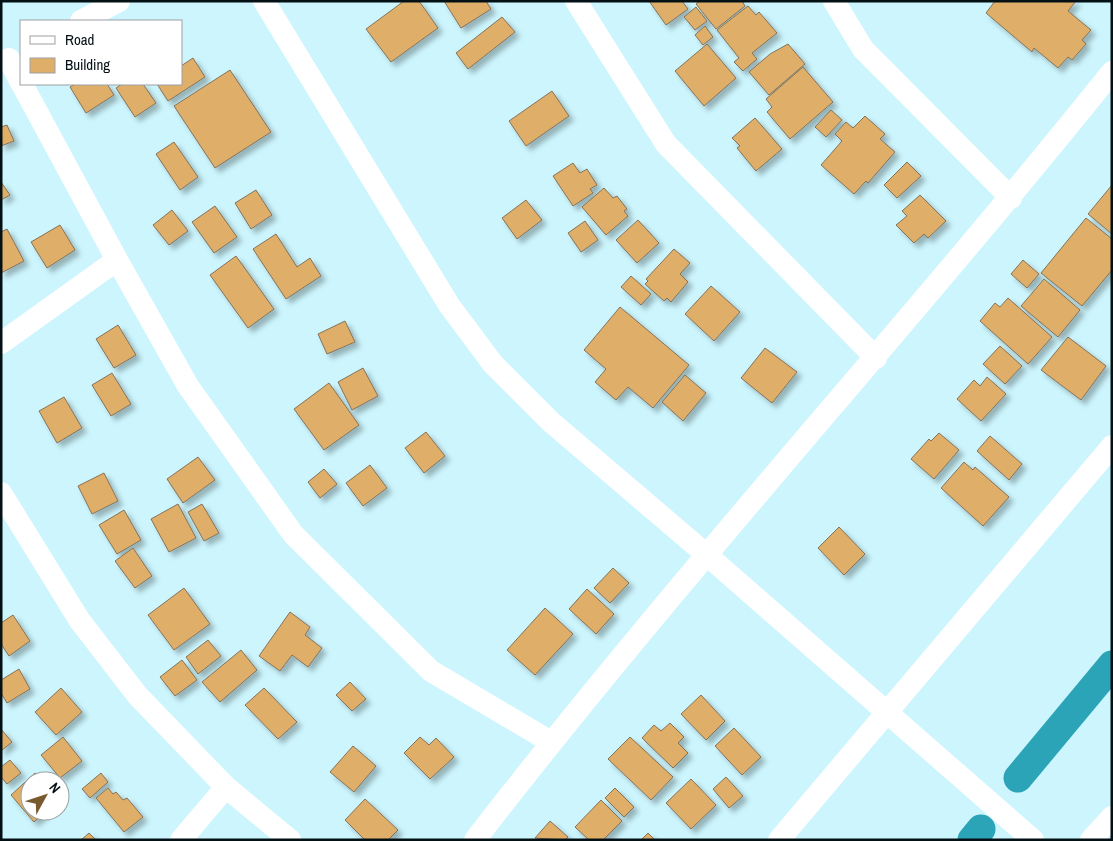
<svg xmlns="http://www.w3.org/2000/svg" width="1113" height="841" font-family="'Archivo Narrow',sans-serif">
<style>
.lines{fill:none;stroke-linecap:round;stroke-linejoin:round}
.canal{stroke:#2ca4b7;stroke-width:29}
.building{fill:#dfae69;stroke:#847258;filter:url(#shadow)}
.minor{stroke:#fff;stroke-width:22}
</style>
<defs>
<filter id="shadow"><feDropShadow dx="4.5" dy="4.5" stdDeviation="2.5" flood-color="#0004"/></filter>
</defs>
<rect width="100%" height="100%" fill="#ccf5fd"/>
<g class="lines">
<path class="canal" d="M 1018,778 L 1112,665
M 972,840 L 981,829"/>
</g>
<path class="building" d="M 404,1 L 419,1 L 438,28 L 391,62 L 366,29 Z
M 444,1 L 486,1 L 491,9 L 461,28 Z
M 649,1 L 682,1 L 688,9 L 666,25 Z
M 700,1 L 742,1 L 745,6 L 716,29 L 696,4 Z
M 995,1 L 1076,1 L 1068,11 L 1091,30 L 1082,40 L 1086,44 L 1072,60 L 1068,57 L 1058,68 L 1034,48 L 1032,52 L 986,13 Z
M 748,6 L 756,15 L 759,12 L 777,33 L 752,53 L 757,59 L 743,71 L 734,62 L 739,58 L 717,30 Z
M 696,7 L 707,21 L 695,30 L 684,17 Z
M 502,17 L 515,32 L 468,69 L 456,53 Z
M 705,26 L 713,37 L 703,45 L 695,35 Z
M 707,44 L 736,78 L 704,106 L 675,71 Z
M 788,44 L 805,64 L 769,95 L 749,72 L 770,54 Z
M 193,58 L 205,77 L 168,101 L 157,84 L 181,84 L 181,66 Z
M 803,67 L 833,102 L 790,139 L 767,112 L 772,107 L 766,99 Z
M 230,70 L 271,132 L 215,168 L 174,106 Z
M 75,84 L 107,84 L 114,95 L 86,113 L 70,87 Z
M 122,84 L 143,84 L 156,103 L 135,117 L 116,88 Z
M 552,91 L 569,116 L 526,146 L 509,121 Z
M 831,110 L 842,120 L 826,137 L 815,127 Z
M 865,116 L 885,134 L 880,139 L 895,152 L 868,183 L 866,181 L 854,194 L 821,165 L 842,141 L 835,134 L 846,122 L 853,128 Z
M 755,118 L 782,149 L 756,171 L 737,148 L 740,146 L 732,138 Z
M 7,125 L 14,141 L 1,146 L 1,127 Z
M 174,142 L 198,177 L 180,190 L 156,154 Z
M 907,162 L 921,176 L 897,198 L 884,185 Z
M 573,163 L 580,173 L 587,169 L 597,185 L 590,189 L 593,193 L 573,206 L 553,176 Z
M 1,182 L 10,195 L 1,200 Z
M 1112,185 L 1112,234 L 1088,214 Z
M 604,188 L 613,198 L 617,196 L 627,209 L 624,211 L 628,216 L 606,235 L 582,207 Z
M 256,190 L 272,215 L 251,229 L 235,203 Z
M 920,195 L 946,221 L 928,238 L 924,234 L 914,243 L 896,225 L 907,216 L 902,211 Z
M 526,200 L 542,220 L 517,239 L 502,218 Z
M 215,206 L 237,237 L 214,253 L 192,222 Z
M 172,210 L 188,231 L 169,245 L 153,225 Z
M 1086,218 L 1112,239 L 1112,270 L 1082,306 L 1041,273 Z
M 638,220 L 659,243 L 637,263 L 616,240 Z
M 585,221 L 598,240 L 581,252 L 568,233 Z
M 60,225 L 75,250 L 47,268 L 31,242 Z
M 7,229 L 24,261 L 1,273 L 1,232 Z
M 276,234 L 297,267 L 310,258 L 321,276 L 286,299 L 253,249 Z
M 674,249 L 690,263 L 680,274 L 688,282 L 671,302 L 667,298 L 664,301 L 645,284 L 648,281 L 646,279 Z
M 236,256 L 274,309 L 248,328 L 210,275 Z
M 1023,260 L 1039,274 L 1027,288 L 1011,274 Z
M 631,276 L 651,294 L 641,305 L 621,287 Z
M 1044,279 L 1080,310 L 1058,337 L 1021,306 Z
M 711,286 L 740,312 L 714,341 L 685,314 Z
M 1008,298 L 1052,337 L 1028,364 L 980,321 L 995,303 L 1000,307 Z
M 620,307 L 689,365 L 653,408 L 628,387 L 616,400 L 595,382 L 606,369 L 584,350 Z
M 345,321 L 355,342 L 327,354 L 318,334 Z
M 118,325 L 136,355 L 114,368 L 96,339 Z
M 1068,337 L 1106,366 L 1081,400 L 1041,370 Z
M 1000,346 L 1022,366 L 1005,384 L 983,364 Z
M 765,348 L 797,372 L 772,403 L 741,378 Z
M 363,368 L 378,396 L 352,410 L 338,382 Z
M 112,373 L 131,404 L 111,416 L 92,385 Z
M 685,375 L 706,393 L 683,421 L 662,402 Z
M 987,377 L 1006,394 L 981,421 L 957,399 L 974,380 L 980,386 Z
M 329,383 L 359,425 L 324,450 L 294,409 Z
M 64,397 L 82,428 L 57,443 L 39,411 Z
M 426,432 L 445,456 L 424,473 L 405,448 Z
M 939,433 L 959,450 L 934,479 L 911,459 L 929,439 L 931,441 Z
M 990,436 L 1022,464 L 1009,480 L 977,451 Z
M 198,457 L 215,480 L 183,503 L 167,479 Z
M 964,462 L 973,470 L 975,467 L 1009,497 L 983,526 L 941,488 Z
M 370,465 L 387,488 L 363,506 L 346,483 Z
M 324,469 L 337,484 L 320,498 L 308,482 Z
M 104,473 L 118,501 L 92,514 L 78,486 Z
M 178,504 L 196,538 L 169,552 L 151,519 Z
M 202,504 L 219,533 L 204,541 L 188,512 Z
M 124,510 L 141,540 L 117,554 L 99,525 Z
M 839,527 L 865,554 L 844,575 L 818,548 Z
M 133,548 L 152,576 L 135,588 L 115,561 Z
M 613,568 L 629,583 L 610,603 L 594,588 Z
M 184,588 L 210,624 L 174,650 L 148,615 Z
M 587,589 L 614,614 L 596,634 L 569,609 Z
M 545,608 L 573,634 L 535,675 L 507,650 Z
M 290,612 L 310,627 L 305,635 L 322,648 L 308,667 L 292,655 L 280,671 L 259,656 Z
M 13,615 L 30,641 L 9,656 L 1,644 L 1,623 Z
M 208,640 L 221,656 L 198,674 L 186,657 Z
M 241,650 L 257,670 L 220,702 L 202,682 Z
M 182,660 L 197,680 L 175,696 L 160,677 Z
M 19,669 L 30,689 L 7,703 L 1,693 L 1,680 Z
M 350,682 L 366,699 L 352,711 L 336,695 Z
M 61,688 L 82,712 L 56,735 L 35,712 Z
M 264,688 L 297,722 L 278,739 L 245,705 Z
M 701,695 L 725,721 L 706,740 L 681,714 Z
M 670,723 L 684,737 L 678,743 L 688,753 L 673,768 L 642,738 L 654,725 L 661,731 Z
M 734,728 L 761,757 L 742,775 L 715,746 Z
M 1,729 L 12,742 L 1,751 Z
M 63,737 L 82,761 L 60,778 L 41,755 Z
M 420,737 L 429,745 L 436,738 L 454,757 L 430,779 L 404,753 Z
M 630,737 L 673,777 L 651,800 L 608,759 Z
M 353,746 L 376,766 L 354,792 L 330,772 Z
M 10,760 L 21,773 L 7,784 L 1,777 L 1,767 Z
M 35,773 L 43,781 L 30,781 L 30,811 L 46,811 L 34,822 L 11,795 Z
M 101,773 L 108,782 L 90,798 L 82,789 Z
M 726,777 L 743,796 L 729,808 L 713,789 Z
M 691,779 L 716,805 L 691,829 L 666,803 Z
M 108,788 L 113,794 L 116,792 L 123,800 L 127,798 L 143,817 L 124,832 L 96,798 Z
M 615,788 L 634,807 L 624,817 L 605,798 Z
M 365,799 L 398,830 L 388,840 L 365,840 L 345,820 Z
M 601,800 L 622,821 L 603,840 L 589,840 L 575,827 Z
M 550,821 L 568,837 L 565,840 L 535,838 Z
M 89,833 L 96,840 L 81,840 Z
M 648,833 L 655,840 L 641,840 Z"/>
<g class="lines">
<path class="minor" d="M 264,1 L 449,305 L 493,364 L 551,422 L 708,556 L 1033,840
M 576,1 L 666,144 L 876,358
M 834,1 L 863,49 L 1011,198
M 81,21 L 119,1
M 9,59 L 21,83
M 22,84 L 117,260 L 188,386 L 293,534 L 431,671 L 551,742
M 1,343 L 117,260
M 1,493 L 80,621 L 138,696 L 226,787 L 290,840
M 181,840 L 226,787
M 475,840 C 678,577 904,331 1112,72
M 779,840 L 1112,446
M 1091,840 L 1112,817"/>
</g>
<rect width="1113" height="841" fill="none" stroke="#041114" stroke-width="5"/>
<rect x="20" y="20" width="162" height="65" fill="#ffffff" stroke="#9ba0a1"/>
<rect x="30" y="36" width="25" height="8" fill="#ffffff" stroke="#9ba0a1"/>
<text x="65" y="45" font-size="15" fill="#041114">Road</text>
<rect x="30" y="58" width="25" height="15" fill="#dfae69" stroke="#9ba0a1"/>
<text x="65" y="70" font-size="15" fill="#041114">Building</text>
<g transform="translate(45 796) rotate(50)"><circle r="24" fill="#ffffff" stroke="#9ba0a1"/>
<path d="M0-4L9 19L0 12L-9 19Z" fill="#795a2f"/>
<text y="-8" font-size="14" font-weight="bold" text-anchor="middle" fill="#041114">N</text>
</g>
</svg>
